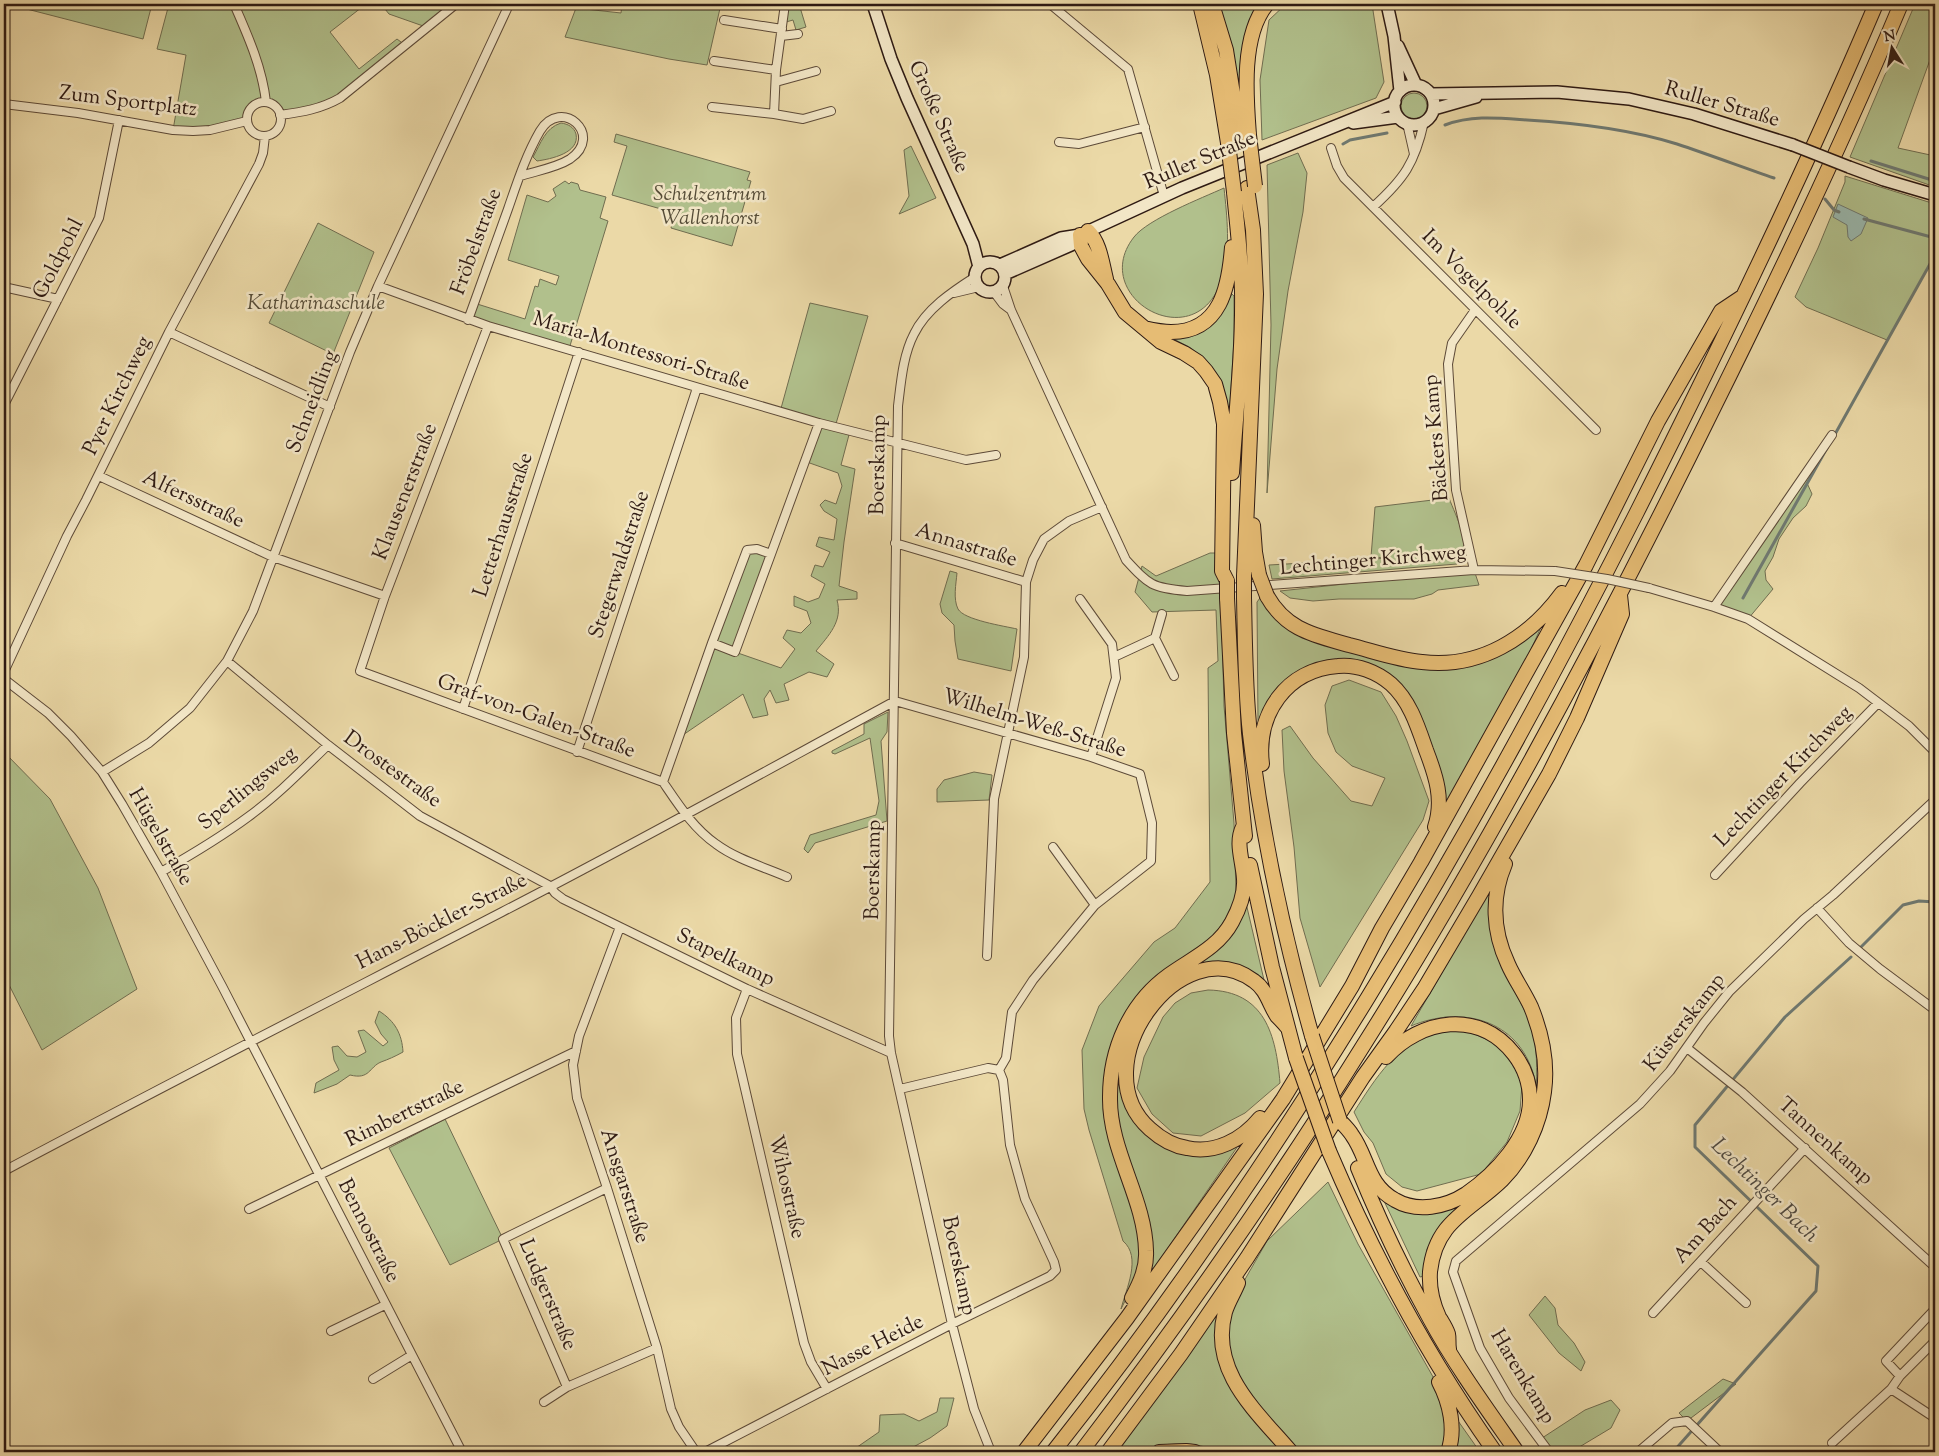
<svg xmlns="http://www.w3.org/2000/svg" width="1939" height="1456" font-family="'Sorts Mill Goudy',serif">
<style>
.green{fill:#b1c08c;stroke:#706d50}
.water{fill:#9ab9af;stroke:#6f7971}
.lines{fill:none;stroke-linecap:round;stroke-linejoin:round}
.stream{stroke:#6f7971;stroke-width:3}
.street-casing{stroke:#5d4a38;stroke-width:10}
.secondary-casing{stroke:#2e1a13;stroke-width:14}
.highway-casing{stroke:#2e1a13;stroke-width:16}
.street{stroke:#f2e6c6;stroke-width:8}
.secondary{stroke:#f2e6c6;stroke-width:11}
.highway{stroke:#e6bc74;stroke-width:14}
.street-bridge-casing{stroke:#5d4a38;stroke-width:10;stroke-linecap:butt}
.secondary-bridge-casing{stroke:#2e1a13;stroke-width:14;stroke-linecap:butt}
.highway-bridge-casing{stroke:#2e1a13;stroke-width:16;stroke-linecap:butt}
.street-bridge{stroke:#f2e6c6;stroke-width:8}
.secondary-bridge{stroke:#f2e6c6;stroke-width:11}
.highway-bridge{stroke:#e6bc74;stroke-width:14}
.labels{text-anchor:middle;dominant-baseline:central;stroke-width:5;stroke-linejoin:round;paint-order:stroke}
.street-label{font-size:21px;fill:#2e1a13;stroke:#f2e6c6}
.park-label{font-size:21px;font-style:italic;fill:#554c37;stroke:#f2e6c6}
.water-label{font-size:22px;font-style:italic;fill:#4e4a42;stroke:#f2e6c6}
</style>
<rect width="100%" height="100%" fill="#ebd9a7"/>
<filter id="stains"><feTurbulence type="fractalNoise" baseFrequency=".004" numOctaves="4"/><feColorMatrix values="0 0 0 0 .2 0 0 0 0 .09 0 0 0 0 .02 0 0 0 .5 -.17"/></filter>
<radialGradient id="worn" r=".72"><stop offset=".6" stop-color="#630" stop-opacity="0"/><stop offset="1" stop-color="#630" stop-opacity=".3"/></radialGradient>
<path class="green" d="M 20,4 L 152,4 L 143,39 L 19,7 Z
M 169,4 L 366,4 L 330,32 L 359,69 L 397,39 L 405,45 L 328,105 L 279,112 L 273,105 L 262,102 C 252,105 248,111 247,121 L 210,130 L 173,130 L 186,55 L 157,49 Z
M 381,4 L 456,4 L 426,27 L 389,14 Z
M 622,4 L 721,4 L 707,65 L 669,59 L 565,37 L 576,8 L 621,13 Z
M 789,4 L 799,4 L 806,27 L 796,30 L 793,20 L 786,22 Z
M 1218,4 L 1263,4 L 1242,119 Z
M 1286,4 L 1372,4 L 1384,82 L 1376,98 L 1262,140 L 1260,80 L 1269,20 Z
M 1915,4 L 1935,4 L 1935,46 L 1898,148 L 1935,156 L 1935,187 L 1850,157 Z
M1401 106a13 13 0 1 1 26 0a13 13 0 1 1-26 0Z
M 561,123 C 568,124 574,127 576,134 C 580,153 551,159 537,161 L 533,157 C 541,143 545,128 561,123 Z
M 616,134 L 750,172 L 747,180 L 751,181 L 732,246 L 671,228 L 675,213 L 612,195 L 627,146 L 614,142 Z
M 911,146 L 936,198 L 899,214 L 909,196 L 904,150 Z
M 1298,153 L 1307,173 L 1303,212 L 1288,291 L 1277,369 L 1267,493 L 1271,325 L 1267,165 Z
M 1845,176 L 1935,204 L 1935,255 L 1887,340 L 1806,307 L 1795,297 L 1818,248 L 1845,182 Z
M 565,181 L 569,184 L 571,182 L 578,184 L 580,190 L 606,197 L 600,218 L 608,221 L 569,349 L 468,320 L 474,303 L 525,319 L 535,286 L 538,287 L 540,279 L 556,285 L 559,276 L 508,260 L 527,195 L 548,202 L 556,196 L 553,189 Z
M 1224,188 C 1227,216 1231,251 1222,279 C 1196,360 1087,297 1134,237 C 1148,219 1202,198 1224,188 Z
M 318,223 L 374,252 L 333,354 L 269,323 Z
M 1232,294 L 1234,296 L 1234,340 L 1228,434 L 1212,367 L 1191,348 L 1168,336 L 1221,313 Z
M 810,303 L 868,316 L 835,427 L 850,431 L 841,465 L 855,469 L 844,542 L 839,586 L 857,592 L 857,599 L 837,600 C 843,621 829,635 816,651 L 834,664 L 827,677 L 809,672 L 784,684 L 789,700 L 776,703 L 770,690 L 764,699 L 768,715 L 753,718 L 743,694 L 680,737 L 747,550 L 771,554 L 735,652 L 781,668 L 795,649 L 783,638 L 787,630 L 801,633 L 811,623 L 807,611 L 794,606 L 794,596 L 808,602 L 819,598 L 825,584 L 811,576 L 815,565 L 823,567 L 830,552 L 816,546 L 819,537 L 834,540 L 837,519 L 824,511 L 820,505 L 825,500 L 836,504 L 842,486 L 838,473 L 804,461 L 818,423 L 780,412 Z
M 1829,445 L 1807,483 L 1812,494 L 1806,506 L 1793,518 L 1779,539 L 1773,557 L 1765,571 L 1766,580 L 1773,589 L 1748,619 L 1714,607 Z
M 1449,498 C 1456,517 1473,546 1457,564 L 1272,579 L 1269,565 L 1390,558 L 1371,557 L 1375,507 Z
M 1210,553 L 1220,553 L 1224,706 L 1234,823 L 1236,894 C 1231,913 1221,927 1208,942 L 1106,1076 L 1136,1216 L 1142,1254 L 1134,1283 L 1121,1309 C 1126,1289 1142,1257 1123,1241 L 1089,1130 L 1084,1109 L 1082,1050 L 1099,1006 L 1154,942 L 1175,928 L 1210,882 L 1208,668 L 1218,661 L 1216,610 L 1152,612 L 1135,592 L 1142,566 L 1156,576 Z
M 1474,570 L 1479,585 L 1438,590 L 1432,594 L 1414,599 L 1339,599 L 1313,601 L 1290,598 L 1280,591 Z
M 950,571 L 957,573 C 956,584 953,599 958,609 C 964,620 1004,626 1017,629 L 1011,671 L 958,659 L 955,641 L 954,625 L 942,613 L 940,604 Z
M 1260,598 L 1279,622 L 1318,642 L 1460,666 L 1542,625 L 1527,658 L 1445,807 L 1419,716 L 1371,666 L 1337,659 L 1307,667 L 1283,683 L 1267,704 L 1258,723 L 1257,602 Z
M 1349,680 L 1381,692 L 1396,716 L 1407,741 L 1429,801 L 1423,820 L 1320,987 L 1300,918 L 1294,847 L 1284,771 L 1282,730 L 1290,726 L 1313,758 L 1351,801 L 1372,806 L 1385,778 L 1352,766 L 1336,752 L 1328,733 L 1325,705 L 1332,686 Z
M 888,712 L 887,732 L 881,741 L 887,821 L 815,843 L 808,853 L 804,849 L 810,835 L 876,815 L 879,801 L 870,738 L 835,754 L 832,753 L 832,751 L 864,734 L 864,724 Z
M 4,752 L 50,799 L 98,888 L 137,989 L 42,1050 L 4,975 Z
M 974,772 L 992,775 L 989,800 L 937,802 L 937,789 L 944,780 Z
M 1492,886 C 1488,916 1490,941 1503,968 C 1511,987 1523,1004 1530,1023 C 1538,1046 1537,1071 1536,1095 C 1536,1089 1536,1082 1534,1076 C 1518,1019 1461,1005 1411,1026 Z
M 1246,903 L 1264,980 L 1261,981 C 1240,965 1220,959 1195,966 Z
M 1208,990 C 1265,991 1276,1035 1280,1083 L 1245,1113 L 1201,1136 L 1173,1133 L 1152,1114 L 1137,1088 L 1144,1057 L 1163,1017 L 1175,1003 L 1191,993 Z
M 379,1011 C 395,1021 402,1034 403,1052 C 394,1057 389,1059 381,1062 C 369,1067 370,1080 350,1075 L 337,1084 L 314,1093 L 316,1083 L 339,1070 L 334,1060 L 332,1047 L 338,1046 L 347,1056 L 357,1057 L 366,1052 L 358,1031 L 364,1030 L 383,1046 L 388,1042 L 381,1034 L 375,1022 Z
M 1465,1030 L 1495,1043 L 1512,1061 L 1522,1084 L 1520,1111 L 1507,1142 L 1481,1174 L 1417,1191 L 1402,1187 L 1386,1174 L 1373,1143 L 1364,1132 L 1354,1112 C 1375,1079 1398,1041 1439,1032 C 1447,1030 1457,1031 1465,1030 Z
M 1120,1063 L 1120,1081 L 1126,1103 L 1166,1145 L 1240,1143 L 1148,1277 L 1118,1127 L 1116,1093 Z
M 445,1119 L 503,1239 L 450,1265 L 389,1148 Z
M 1328,1182 L 1358,1244 L 1441,1391 L 1448,1421 L 1443,1452 L 1300,1452 L 1281,1432 L 1237,1377 L 1227,1353 L 1226,1326 L 1236,1295 L 1267,1241 Z
M 1471,1197 L 1440,1226 L 1427,1249 L 1424,1276 L 1420,1277 L 1385,1203 L 1388,1202 L 1395,1206 Z
M 1545,1296 L 1555,1308 L 1558,1325 L 1574,1343 L 1585,1362 L 1581,1371 L 1559,1353 L 1529,1315 Z
M 1218,1313 L 1217,1339 L 1284,1452 C 1266,1452 1241,1455 1223,1452 C 1210,1449 1199,1444 1186,1444 C 1162,1442 1141,1452 1117,1452 Z
M 1723,1379 L 1736,1384 L 1687,1421 L 1679,1413 Z
M 940,1398 L 954,1398 L 947,1426 L 930,1438 L 904,1452 L 850,1452 L 879,1432 L 880,1415 L 904,1414 L 919,1421 L 937,1412 Z
M 1611,1400 L 1620,1410 L 1611,1428 L 1571,1452 L 1549,1452 L 1539,1440 L 1585,1410 Z
M 1456,1418 L 1480,1452 L 1451,1452 Z"/>
<path class="water" d="M 1838,204 L 1868,218 L 1861,234 L 1851,241 L 1848,237 L 1847,225 L 1833,217 Z"/>
<g class="lines">
<path class="stream" d="M 1445,125 C 1472,115 1498,118 1527,120 C 1578,123 1629,129 1677,144 C 1710,155 1742,167 1774,178
M 1343,144 L 1350,140 L 1387,133
M 1871,161 L 1935,181
M 1825,199 L 1834,210 L 1839,212
M 1864,219 L 1935,238
M 1834,436 L 1935,255
M 1743,598 L 1827,448
M 1861,947 L 1903,905 L 1919,901 L 1935,902
M 1673,1452 L 1816,1291 L 1818,1266 L 1695,1147 L 1695,1125 L 1785,1017 L 1851,957"/>
<g class="street-casing">
<path id="street" d="M 234,4 C 248,36 262,67 266,102
M 785,4 L 776,70 L 774,114 L 803,119 L 831,111
M 1050,4 L 1128,69 L 1164,196
M 724,20 L 782,29
M 781,36 L 798,34
M 714,61 L 776,70
M 776,82 L 816,71
M247 119a17 17 0 1 1 34 0a17 17 0 1 1-34 0Z
M 4,104 L 78,113 L 173,130 L 193,131 L 210,130 L 247,121
M 712,107 L 774,114
M 280,115 C 302,112 321,109 340,98 L 456,4
M 1407,123 L 1414,154
M 1059,142 L 1079,144 L 1145,127
M 1331,148 L 1337,166 L 1344,178 L 1596,430
M 1373,207 C 1404,179 1415,163 1424,122
M 975,277 C 953,291 926,309 914,334 C 903,355 901,382 898,406 L 889,1036 L 891,1053 L 952,1324 L 974,1409 L 991,1452
M 4,285 L 8,288 L 58,299
M 378,286 L 488,326 L 819,423 L 966,460 L 996,455
M 1003,286 L 1011,310 L 1126,560 C 1149,585 1152,588 1187,591 L 1474,570 L 1555,571
M 994,292 L 1003,304 L 1011,310
M 954,293 L 979,287
M 468,320 C 481,283 495,246 508,209 C 517,183 526,155 540,131 C 561,96 605,135 570,159 C 556,168 536,171 520,176
M 488,326 L 385,596 L 360,671 L 663,782 C 678,804 693,828 716,844 C 736,859 764,867 787,877
M 169,332 L 330,407
M 4,405 L 99,218 L 119,120
M 99,476 L 273,557 L 385,596
M 895,543 L 1026,582
M 1474,570 L 1456,490 L 1448,364 L 1452,343 L 1475,310
M 1649,588 L 1714,607 L 1748,619 L 1859,688 L 1909,726 L 1935,752
M 1080,599 L 1112,644 L 1116,678 L 1091,757
M 1714,607 L 1832,435
M 1155,638 L 1174,676
M 712,643 L 735,652 L 771,554
M 1114,657 L 1155,638 L 1162,614
M 227,661 L 328,745 L 420,816 L 550,886 L 555,893 L 563,899 L 747,989 L 891,1053
M 4,672 L 67,536 L 86,500 L 169,332 L 259,164 L 263,153 L 265,136
M 4,679 L 48,713 L 71,736 L 102,772 L 122,804 L 161,872 L 222,986 L 462,1452
M 463,709 L 579,352
M 577,752 L 697,388
M 102,772 L 149,743 L 190,708 L 227,661 L 253,611 L 350,352 L 378,286 L 507,9 L 507,4
M 663,782 L 712,643 L 747,550 L 757,549 L 771,554 L 819,423
M 1053,847 L 1095,905
M 161,872 C 191,855 221,837 248,817 C 277,796 302,770 328,745
M 1715,875 L 1800,783 L 1878,703
M 1817,908 L 1849,943 L 1880,969 L 1935,1010
M 620,927 L 579,1036 L 573,1065 L 577,1098 L 607,1188 L 657,1348 L 671,1409 L 679,1427 L 696,1452
M 987,956 L 994,799 L 1024,657 L 1026,582 L 1033,560 L 1044,539 L 1069,521 L 1102,507
M 747,989 L 736,1018 L 737,1054 L 804,1343 L 811,1362 L 827,1389
M 1687,1048 L 1742,1092 L 1935,1267
M 4,1171 C 169,1083 336,998 502,912 C 634,844 764,772 895,701 L 1091,757 L 1140,774 L 1152,823 L 1151,861 L 1095,905 L 1033,980 L 1012,1012 L 1006,1058 L 999,1070
M 249,1209 L 576,1051
M 1701,1262 L 1746,1303
M 1653,1313 L 1805,1148
M 331,1331 L 385,1305
M 1900,1376 L 1886,1361 L 1935,1309
M 373,1379 L 412,1355
M 567,1387 L 503,1239 L 607,1188
M 1891,1389 L 1935,1418
M 544,1402 L 567,1387 L 657,1348
M 1832,1443 L 1891,1389 L 1900,1376 L 1935,1341
M 705,1452 L 952,1324 L 1050,1276 L 1056,1270 L 1054,1262 L 1025,1199 L 1010,1145 L 1003,1080 L 999,1070 L 988,1068 L 900,1089
M 1549,1452 L 1509,1398 L 1480,1348 L 1453,1272 L 1456,1261 L 1640,1104 L 1670,1071 L 1704,1023 L 1729,992 L 1804,919 L 1833,895 L 1935,800
M 1638,1452 L 1672,1423 L 1687,1421 L 1720,1452"/>
</g>
<g class="secondary-casing">
<path id="secondary" d="M 873,4 L 891,59 L 907,98 L 973,244 L 979,267
M 1387,4 L 1394,36 L 1400,91
M 1398,46 L 1416,85
M1394 105a20 20 0 1 1 40 0a20 20 0 1 1-40 0Z
M 1431,94 L 1557,92 L 1629,99 L 1694,114 L 1793,145
M 1434,109 L 1476,97
M 1353,123 L 1398,117
M 1849,167 L 1884,180 L 1935,195
M975 277a15 15 0 1 1 30 0a15 15 0 1 1-30 0Z
M 1000,265 L 1061,238 L 1080,235 L 1182,188 L 1395,102
M 1005,274 L 1071,245 L 1080,235"/>
</g>
<g class="highway-casing">
<path id="highway" d="M 1200,4 L 1217,75 L 1228,143
M 1212,4 L 1226,50 L 1240,138
M 1249,135 C 1246,96 1241,35 1267,4
M 1088,231 C 1100,243 1102,263 1106,279
M 1080,235 L 1081,246 L 1088,259 L 1108,284 L 1125,312 L 1161,342 L 1184,353 L 1198,362 L 1206,371 L 1215,384 L 1220,402 L 1224,424 L 1222,571 L 1227,581
M 1144,328 C 1153,330 1162,332 1171,332 C 1221,332 1229,286 1232,247
M 1232,473 C 1236,413 1243,351 1242,291 C 1241,257 1237,225 1234,192
M 1253,525 L 1255,552 L 1259,575
M 1244,576 L 1256,294 L 1253,230 L 1247,188
M 1267,596 C 1286,630 1314,635 1349,645 C 1373,651 1397,660 1422,662 C 1480,669 1529,638 1562,593
M 1244,597 C 1245,643 1245,689 1250,734 C 1262,836 1284,937 1312,1036
M 1227,598 L 1234,733 L 1245,836
M 1262,764 C 1256,714 1286,670 1338,666 C 1357,664 1377,672 1391,684 C 1410,701 1418,727 1426,750 C 1436,776 1444,800 1435,827
M 1250,865 L 1272,967 L 1296,1058
M 1260,1118 C 1242,1140 1215,1154 1187,1148 C 1173,1146 1160,1138 1150,1129 C 1079,1066 1181,926 1254,981 C 1267,990 1269,1004 1277,1016 C 1280,1019 1284,1023 1287,1027
M 1340,1121 C 1344,1125 1349,1130 1352,1135 C 1368,1157 1367,1185 1395,1200 C 1417,1213 1446,1207 1466,1194 C 1495,1174 1530,1138 1530,1100 C 1530,1083 1524,1067 1514,1054 C 1479,1009 1421,1019 1386,1057
M 1329,1151 C 1375,1259 1427,1356 1495,1452
M 1358,1168 C 1379,1220 1403,1270 1430,1319 C 1455,1365 1487,1409 1517,1452
M 1238,1283 C 1234,1293 1228,1302 1225,1312 C 1209,1371 1256,1411 1291,1452
M 1132,1298 C 1140,1283 1147,1268 1146,1251 C 1145,1198 1109,1151 1110,1097 C 1110,1049 1130,1003 1169,975 C 1191,959 1218,948 1232,922 C 1239,909 1245,894 1244,879 C 1243,861 1235,843 1243,827
M 1449,1349 C 1448,1344 1449,1338 1448,1334 C 1446,1328 1442,1322 1439,1317 C 1433,1304 1429,1287 1430,1272 C 1435,1221 1470,1211 1502,1180 C 1525,1157 1540,1124 1544,1092 C 1548,1063 1542,1034 1531,1007 C 1524,992 1514,978 1508,964 C 1493,932 1491,897 1505,864
M 1439,1382 C 1450,1403 1456,1429 1448,1452
M 1024,1452 L 1127,1318 L 1283,1099 L 1352,986 L 1382,928 L 1421,862 L 1586,565 L 1658,421 L 1721,311 L 1742,297
M 1053,1452 C 1282,1163 1470,841 1637,512 C 1721,345 1803,176 1876,4
M 1081,1452 C 1181,1321 1276,1186 1363,1046 C 1493,840 1607,625 1714,407 C 1780,274 1844,140 1901,4
M 1108,1452 L 1181,1354 L 1247,1258 L 1363,1077 L 1396,1031 L 1424,989 L 1479,896 L 1549,774 L 1577,718 L 1622,614 L 1620,595
M 1159,1452 L 1186,1451 L 1195,1452"/>
</g>
<use href="#street" class="street"/>
<use href="#secondary" class="secondary"/>
<use href="#highway" class="highway"/>
<g class="street-bridge-casing">
<path id="street-bridge" d="M 1555,571 L 1607,579 L 1649,588"/>
</g>
<g class="secondary-bridge-casing">
<path id="secondary-bridge" d="M 1793,145 L 1849,167"/>
</g>
<g class="highway-bridge-casing">
<path id="highway-bridge" d="M 1249,135 L 1255,186
M 1228,143 L 1234,192
M 1259,575 L 1267,596
M 1244,576 L 1244,597
M 1227,581 L 1227,598
M 1312,1036 L 1340,1121
M 1296,1058 L 1329,1151"/>
</g>
<use href="#street-bridge" class="street-bridge"/>
<use href="#secondary-bridge" class="secondary-bridge"/>
<use href="#highway-bridge" class="highway-bridge"/>
</g>
<g class="labels">
<g class="street-label">
<text transform="translate(128 102) rotate(7)">Zum Sportplatz</text>
<text transform="translate(1722 105) rotate(16)">Ruller Straße</text>
<text transform="translate(938 117) rotate(66)">Große Straße</text>
<text transform="translate(1200 161) rotate(-23)">Ruller Straße</text>
<text transform="translate(477 242) rotate(-70)">Fröbelstraße</text>
<text transform="translate(59 259) rotate(-63)">Goldpohl</text>
<text transform="translate(1471 280) rotate(45)">Im Vogelpohle</text>
<text transform="translate(641 352) rotate(17)">Maria-Montessori-Straße</text>
<text transform="translate(118 396) rotate(-64)">Pyer Kirchweg</text>
<text transform="translate(313 402) rotate(-69)">Schneidling</text>
<text transform="translate(1437 438) rotate(-95)">Bäckers Kamp</text>
<text transform="translate(879 465) rotate(-89)">Boerskamp</text>
<text transform="translate(406 492) rotate(-69)">Klausenerstraße</text>
<text transform="translate(193 500) rotate(25)">Alfersstraße</text>
<text transform="translate(504 525) rotate(-72)">Letterhausstraße</text>
<text transform="translate(966 546) rotate(17)">Annastraße</text>
<text transform="translate(1373 561) rotate(-5)">Lechtinger Kirchweg</text>
<text transform="translate(620 565) rotate(-72)">Stegerwaldstraße</text>
<text transform="translate(536 717) rotate(20)">Graf-von-Galen-Straße</text>
<text transform="translate(1034 724) rotate(17)">Wilhelm-Weß-Straße</text>
<text transform="translate(392 770) rotate(36)">Drostestraße</text>
<text transform="translate(1784 777) rotate(-46)">Lechtinger Kirchweg</text>
<text transform="translate(248 789) rotate(-39)">Sperlingsweg</text>
<text transform="translate(160 837) rotate(60)">Hügelstraße</text>
<text transform="translate(874 870) rotate(-89)">Boerskamp</text>
<text transform="translate(442 922) rotate(-27)">Hans-Böckler-Straße</text>
<text transform="translate(725 958) rotate(26)">Stapelkamp</text>
<text transform="translate(1685 1023) rotate(-52)">Küsterskamp</text>
<text transform="translate(405 1114) rotate(-26)">Rimbertstraße</text>
<text transform="translate(1825 1142) rotate(42)">Tannenkamp</text>
<text transform="translate(624 1186) rotate(72)">Ansgarstraße</text>
<text transform="translate(786 1187) rotate(77)">Wihostraße</text>
<text transform="translate(1706 1230) rotate(-48)">Am Bach</text>
<text transform="translate(368 1231) rotate(63)">Bennostraße</text>
<text transform="translate(958 1266) rotate(78)">Boerskamp</text>
<text transform="translate(547 1295) rotate(67)">Ludgerstraße</text>
<text transform="translate(873 1346) rotate(-27)">Nasse Heide</text>
<text transform="translate(1522 1377) rotate(59)">Harenkamp</text>
</g>
<g class="park-label">
<text x="710" y="195">Schulzentrum<tspan x="710" dy="24">Wallenhorst</tspan></text>
<text x="316" y="304">Katharinaschule</text>
</g>
<g class="water-label">
<text transform="translate(1764 1191) rotate(44)">Lechtinger Bach</text>
</g>
</g>
<rect width="1939" height="1456" fill="none" stroke="#ebd9a7" stroke-width="20"/>
<rect x="5" y="5" width="1929" height="1446" fill="none" stroke="#2e1a13" stroke-width="2.5"/>
<rect x="10" y="10" width="1919" height="1436" fill="none" stroke="#2e1a13"/>
<g transform="translate(1892 48) rotate(349)" stroke="#f2e6c6" stroke-width="4" paint-order="stroke">
<path d="M0-4L9 19L0 12L-9 19Z" fill="#2e1a13"/>
<text y="-8" font-size="14" font-weight="bold" text-anchor="middle" fill="#2e1a13">N</text>
</g>
<rect width="100%" height="100%" filter="url(#stains)"/>
<rect width="100%" height="100%" fill="url(#worn)"/>
</svg>
